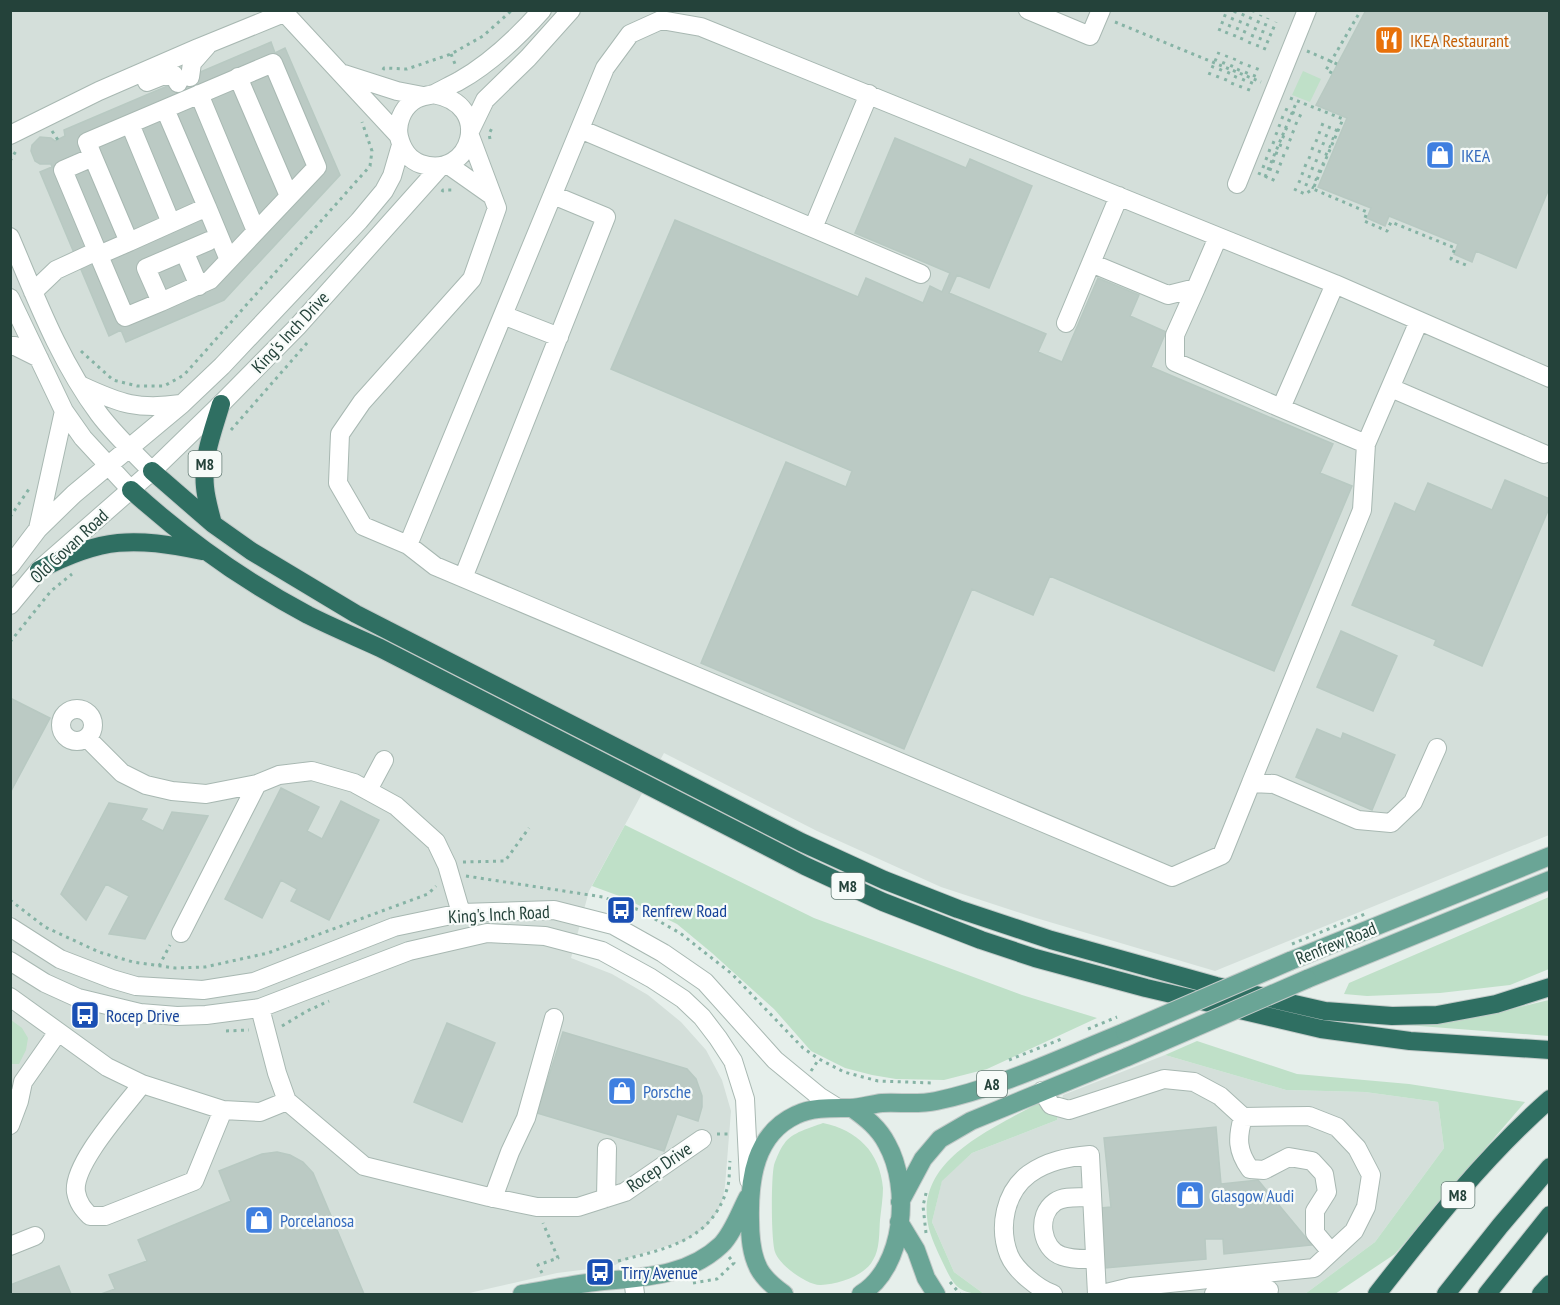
<svg xmlns="http://www.w3.org/2000/svg" width="1560" height="1305" font-family="'PT Sans Narrow',sans-serif">
<style>
.built{fill:#d4dfda}
.green{fill:#bfe0c8}
.building{fill:#bbcac4;stroke:#b8c9c2;stroke-width:1.5}
.lines{fill:none;stroke-linecap:round;stroke-linejoin:round}
.minor-casing{stroke:#a8b8b2;stroke-width:20}
.major-casing{stroke:#c2cac8;stroke-width:20}
.highway-casing{stroke:#c2cac8;stroke-width:20}
.path{stroke:#86b3a5;stroke-width:3;stroke-dasharray:3 4.5;stroke-linecap:butt}
.minor{stroke:#fff;stroke-width:18}
.major{stroke:#6aa596;stroke-width:18}
.highway{stroke:#2f6f62;stroke-width:18}
.major-bridge-casing{stroke:#c2cac8;stroke-width:20;stroke-linecap:butt}
.path-bridge{stroke:#86b3a5;stroke-width:3;stroke-dasharray:3 4.5;stroke-linecap:butt}
.major-bridge{stroke:#6aa596;stroke-width:18}
.labels{text-anchor:middle;dominant-baseline:central;stroke-width:4.5;stroke-linejoin:round;paint-order:stroke}
.shield{fill:#f7fbf9;stroke:#637a73;stroke-width:1.5}
.shield-label{font-size:16px;font-weight:bold;fill:#24423a}
.food-label{font-size:18px;fill:#c56008;stroke:#f7fbf9;text-anchor:start}
.shop-label{font-size:18px;fill:#366cbe;stroke:#f7fbf9;text-anchor:start}
.street-label{font-size:18px;fill:#24423a;stroke:#f7fbf9}
.transit-label{font-size:18px;fill:#164399;stroke:#f7fbf9;text-anchor:start}
</style>
<rect width="100%" height="100%" fill="#e6efeb"/>
<path class="built" d="M 10,11 L 1549,11 L 1549,835 L 1215,971 L 1036,918 L 941,887 L 817,831 L 664,753 L 589,891 L 571,958 L 612,974 L 648,995 L 681,1022 L 706,1050 L 722,1080 L 731,1111 L 725,1186 L 722,1202 L 716,1214 L 706,1227 L 684,1241 L 631,1257 L 613,1266 L 557,1273 L 465,1294 L 11,1294 Z
M 1165,1055 L 1286,1090 L 1365,1092 L 1438,1102 L 1444,1148 L 1375,1242 L 1305,1294 L 984,1294 L 954,1272 L 932,1222 L 942,1180 L 972,1153 L 1057,1120 L 1063,1095 Z"/>
<path class="green" d="M 1303,71 L 1321,79 L 1310,102 L 1292,95 Z
M 625,825 L 814,918 L 1022,995 L 1097,1018 L 987,1069 L 944,1080 L 896,1079 L 872,1075 L 845,1068 L 811,1051 L 774,1009 L 712,953 L 677,924 L 622,897 L 592,886 Z
M 1549,897 L 1549,969 L 1510,985 L 1440,993 L 1367,996 L 1344,994 L 1349,983 Z
M 1549,1000 L 1549,1036 L 1407,1025 L 1483,1016 Z
M 11,1020 L 22,1028 L 28,1038 L 26,1050 L 19,1064 L 11,1064 Z
M 1197,1041 L 1297,1074 L 1409,1084 L 1525,1102 L 1395,1254 L 1335,1294 L 1305,1294 L 1375,1242 L 1444,1148 L 1438,1102 L 1365,1092 L 1286,1090 L 1165,1055 Z
M 1038,1103 L 1048,1114 L 1058,1115 L 1057,1120 L 972,1153 L 942,1181 L 932,1222 L 954,1272 L 984,1294 C 957,1294 953,1284 942,1261 C 936,1248 928,1232 927,1217 C 921,1157 995,1128 1038,1103 Z
M 823,1123 C 857,1130 880,1152 883,1188 C 883,1198 881,1210 880,1220 C 879,1233 880,1249 873,1260 C 865,1276 838,1284 821,1285 C 808,1286 779,1265 775,1252 C 771,1239 771,1179 774,1165 C 776,1159 780,1149 784,1144 C 792,1132 810,1128 823,1123 Z"/>
<path class="building" d="M 1366,10 L 1550,10 L 1550,186 L 1516,268 L 1476,251 L 1472,262 L 1454,254 L 1458,244 L 1389,216 L 1385,226 L 1367,218 L 1371,208 L 1318,187 L 1347,118 L 1316,105 Z
M 271,42 L 275,53 L 285,48 L 340,175 L 224,300 L 126,342 L 121,330 L 109,336 L 40,172 L 52,167 L 51,164 L 40,164 L 35,161 L 31,151 L 32,145 L 40,137 L 51,138 L 55,141 L 65,136 L 64,130 Z
M 895,138 L 966,168 L 970,159 L 1032,186 L 989,288 L 957,275 L 949,293 L 1046,334 L 1038,352 L 1062,362 L 1098,278 L 1139,295 L 1130,316 L 1166,332 L 1151,367 L 1333,444 L 1320,473 L 1352,486 L 1274,671 L 1050,576 L 1033,615 L 972,589 L 904,749 L 701,663 L 786,462 L 846,487 L 852,471 L 611,369 L 675,220 L 858,297 L 866,278 L 923,303 L 930,286 L 942,292 L 950,273 L 855,233 Z
M 1505,480 L 1550,499 L 1550,506 L 1482,666 L 1434,645 L 1436,640 L 1352,605 L 1395,503 L 1415,512 L 1428,483 L 1492,510 Z
M 1341,631 L 1397,656 L 1373,711 L 1317,687 Z
M 12,699 L 50,718 L 10,793 L 10,701 Z
M 1317,729 L 1341,739 L 1343,733 L 1395,755 L 1372,810 L 1296,777 Z
M 281,788 L 319,807 L 307,831 L 322,839 L 341,801 L 379,820 L 329,920 L 291,901 L 297,889 L 281,880 L 262,918 L 225,899 Z
M 109,803 L 147,809 L 141,820 L 163,831 L 172,812 L 208,816 L 145,939 L 109,934 L 129,896 L 106,884 L 86,920 L 61,894 Z
M 447,1023 L 495,1043 L 462,1122 L 414,1102 Z
M 563,1032 L 687,1069 L 696,1079 L 702,1096 L 702,1107 L 698,1121 L 677,1114 L 664,1151 L 537,1113 Z
M 1216,1127 L 1221,1184 L 1258,1180 L 1312,1245 L 1224,1254 L 1223,1239 L 1205,1239 L 1206,1259 L 1105,1268 L 1101,1208 L 1111,1207 L 1104,1138 Z
M 277,1152 L 290,1155 L 303,1162 L 313,1173 L 364,1294 L 101,1294 L 115,1289 L 109,1275 L 147,1261 L 138,1240 L 231,1201 L 219,1171 L 262,1154 Z
M 59,1266 L 71,1294 L 10,1294 L 10,1285 Z"/>
<g class="lines">
<g class="minor-casing">
<path id="minor" d="M 282,10 L 398,135
M 1028,10 L 1090,36 L 1101,10
M 344,74 L 397,91 L 423,96
M 190,77 L 192,63 L 207,46
M 238,77 L 289,196
M 147,82 L 162,76 L 174,75 L 178,83
M 199,94 L 256,231
M 433,94 C 495,104 471,181 421,164 C 409,160 402,149 399,137 C 396,124 402,109 413,101 C 419,96 427,96 434,94 C 442,90 451,85 459,81 C 491,63 517,38 542,10
M 165,109 L 207,207
M 130,124 L 171,223
M 580,129 L 921,274
M 470,131 L 485,100 L 528,58 L 571,10
M 10,135 L 99,91 L 198,48 L 284,13
M 93,157 L 87,142 L 273,63 L 317,167 L 210,280 L 161,302
M 447,164 L 491,195
M 1237,184 L 1307,10
M 813,228 L 869,94
M 10,237 C 36,298 59,360 99,414 C 114,434 134,453 152,471
M 129,242 L 207,207 L 229,260
M 97,251 L 63,170 L 93,157 L 129,242 L 99,255
M 187,258 L 199,286
M 1091,263 L 1168,295 L 1196,288 L 1218,237
M 1335,284 L 1281,408 L 1366,444 L 1419,321
M 1196,288 L 1175,335 L 1175,362 L 1281,408
M 33,292 L 56,270 L 97,251 L 125,317 L 161,302 L 146,268 L 209,241
M 10,298 L 64,411 L 83,438 L 131,490
M 503,315 L 559,337
M 1066,323 L 1119,196
M 10,346 L 15,346 L 39,358
M 82,386 C 121,404 138,410 181,404
M 1391,388 L 1544,454
M 38,529 L 64,411
M 408,545 L 363,526 L 338,483 L 340,434 L 362,402 L 472,279 L 497,208 L 470,136
M 10,566 L 38,529 L 74,494 L 182,404 L 222,366 L 359,221 L 384,191 L 392,176 L 401,145
M 463,578 L 606,217 L 553,195
M 10,605 L 39,570 L 152,471 L 221,404 L 297,327 L 441,166
M61 725a16 16 0 1 1 32 0a16 16 0 1 1-32 0Z
M 87,738 L 122,773 L 146,785 L 172,791 L 206,794 L 257,784 L 279,775 L 312,771 L 354,783 L 396,806 L 436,842 L 447,865 L 461,913
M 1437,748 L 1413,802 L 1391,823 L 1358,820 L 1274,784 L 1251,783 L 1222,855 L 1172,877 L 435,566 L 408,545 L 605,68 L 630,34 L 661,20 L 701,27 L 1335,284 L 1550,378
M 1251,783 L 1362,510 L 1366,444
M 368,790 L 384,760
M 10,927 L 60,959 L 112,979 L 136,986 L 203,990 L 254,982 L 394,927 L 461,913 L 554,910 L 613,925 L 663,953 L 705,982 L 775,1060 L 820,1097 L 836,1107
M 181,933 L 257,784
M 10,961 L 45,983 L 78,998 L 140,1013 L 177,1016 L 206,1015 L 260,1008 L 409,951 L 487,933 L 545,936 L 602,951 L 651,978 L 683,999 L 702,1017 L 718,1038 L 733,1061 L 745,1099 L 749,1180
M 10,997 L 107,1067 L 142,1084 L 223,1110 L 260,1112 L 287,1101 L 364,1166 L 489,1197 L 537,1207 L 578,1207 L 625,1192 L 702,1139
M 260,1008 L 277,1073 L 287,1101
M 142,1084 C 125,1107 72,1164 76,1192 C 78,1203 83,1209 90,1216 L 105,1216 L 194,1181 L 223,1110
M 1042,1091 L 1051,1105 L 1069,1110 L 1164,1079 L 1194,1082 L 1220,1096 L 1243,1117 L 1309,1116 L 1337,1127 L 1357,1148 L 1371,1175 L 1366,1207 L 1354,1231 L 1314,1268 L 1131,1287 L 1102,1294
M 10,1098 L 19,1101 L 23,1082 L 58,1032
M 1243,1117 C 1237,1138 1237,1151 1250,1169 L 1264,1170 L 1289,1157 L 1312,1161 L 1324,1174 L 1327,1192 L 1315,1211 L 1315,1233 L 1331,1252
M 10,1125 L 19,1101
M 1092,1197 C 1081,1198 1065,1195 1055,1202 C 1036,1215 1041,1249 1062,1256 C 1073,1260 1085,1259 1095,1259
M 493,1198 L 510,1152 L 526,1118 L 554,1018
M 606,1198 L 607,1148
M 10,1246 L 35,1236
M 633,1278 L 635,1294
M 1053,1294 C 1038,1289 1015,1270 1009,1255 C 998,1227 1005,1192 1029,1174 C 1047,1161 1068,1157 1090,1155 L 1097,1294
M 1214,1294 L 1269,1290"/>
</g>
<g class="major-casing">
<path id="major" d="M 1290,961 L 1550,856
M 1307,979 L 1550,880
M 852,1108 C 866,1118 879,1128 887,1144 C 911,1187 905,1267 861,1294
M 900,1202 L 923,1159 L 940,1139 L 971,1121 L 1127,1057
M 899,1222 L 916,1250 L 926,1278 L 936,1294
M 522,1294 C 546,1290 570,1285 595,1282 C 639,1277 686,1278 721,1245 C 733,1233 740,1212 748,1197
M 784,1294 C 774,1287 765,1280 759,1269 C 751,1254 750,1237 750,1220 C 749,1179 755,1134 796,1115 C 812,1107 833,1108 850,1108 C 861,1108 871,1104 882,1103 C 900,1102 918,1105 936,1101 C 999,1088 1065,1056 1125,1032"/>
</g>
<g class="highway-casing">
<path id="highway" d="M 152,471 L 213,524 L 251,551 L 356,614 L 801,842 L 884,880 L 958,909 L 1051,940 L 1216,986 L 1325,1011 L 1392,1016 L 1437,1015 L 1496,1004 L 1550,987
M 131,490 C 185,539 244,581 308,615 C 332,627 356,637 380,648 L 805,866 L 883,902 L 981,940 L 1035,958 L 1146,988 L 1321,1029 L 1410,1041 L 1550,1050
M 213,524 C 210,512 206,499 205,487 C 202,458 213,431 221,404
M 39,570 C 102,537 133,537 202,551
M 1377,1294 C 1430,1226 1484,1157 1550,1099
M 1446,1294 L 1500,1226 L 1550,1167
M 1487,1294 L 1550,1215
M 1541,1294 L 1550,1284"/>
</g>
<path class="path" d="M 1115,22 L 1261,82
M 1219,31 L 1227,10
M 1226,34 L 1236,10
M 1234,37 L 1245,10
M 1241,40 L 1253,12
M 1249,44 L 1261,15
M 1257,47 L 1268,18
M 1264,50 L 1276,22
M 1307,51 L 1337,64
M 451,54 L 455,64
M 383,70 L 384,68 L 407,69 L 451,54 L 483,36 L 512,10
M 1332,73 L 1326,70 L 1361,10
M 1209,75 L 1219,52
M 1217,78 L 1227,55
M 1225,81 L 1235,58
M 1232,85 L 1242,61
M 1240,88 L 1250,64
M 1248,91 L 1258,67
M 1290,98 L 1343,119 L 1313,189 L 1367,212 L 1364,221 L 1387,231 L 1391,222 L 1455,248 L 1451,259 L 1466,265
M 1285,109 L 1303,117
M 1281,117 L 1300,125
M 1321,124 L 1338,131
M 1278,125 L 1296,133
M 52,131 L 58,140
M 1318,132 L 1334,139
M 1275,133 L 1293,141
M 490,139 L 489,134 L 493,126
M 1315,140 L 1331,147
M 1272,142 L 1290,149
M 1311,148 L 1328,155
M 1268,150 L 1287,157
M 1308,157 L 1324,164
M 1265,158 L 1283,165
M 10,161 L 16,151
M 1304,165 L 1321,172
M 1262,166 L 1280,173
M 1258,173 L 1276,181
M 1301,173 L 1317,180
M 1265,177 L 1297,101
M 1298,181 L 1314,188
M 1294,189 L 1305,194 L 1313,189
M 442,192 L 443,190 L 455,190
M 81,351 L 113,380 L 137,386 L 164,386 L 184,375 L 370,166 L 372,151 L 362,122
M 231,430 L 308,342
M 10,517 L 29,489
M 10,642 L 51,591 L 72,574
M 463,862 L 505,861 L 529,828
M 466,876 L 603,897 L 639,910 L 680,933 L 732,974 L 803,1048 L 819,1059
M 10,900 L 45,927 L 99,952 L 133,962 L 175,968 L 205,967 L 268,953 L 428,894 L 436,886
M 159,966 L 170,945
M 282,1026 L 307,1011 L 329,1001
M 226,1031 L 249,1030
M 1009,1060 L 1064,1038
M 811,1071 L 819,1059 L 844,1072 L 878,1081 L 932,1083
M 717,1134 L 731,1134
M 926,1233 L 923,1206 L 927,1189
M 618,1261 C 664,1249 711,1242 727,1189 C 730,1181 729,1170 730,1161
M 542,1273 L 538,1265 L 558,1258 L 543,1223
M 950,1282 L 960,1294
M 693,1283 L 717,1279 L 734,1263 L 729,1257"/>
<use href="#minor" class="minor"/>
<use href="#major" class="major"/>
<use href="#highway" class="highway"/>
<g class="major-bridge-casing">
<path id="major-bridge" d="M 1125,1032 L 1290,961
M 1127,1057 L 1307,979"/>
</g>
<path class="path-bridge" d="M 1292,944 L 1365,914
M 1088,1029 L 1117,1017"/>
<use href="#major-bridge" class="major-bridge"/>
</g>
<defs>
<g id="restaurant-square" transform="scale(1.5)"><rect x="-9" y="-9" width="18" height="18" rx="4" fill="#e8710a" stroke="#f7fbf9"/><path d="M-5-6h1v4h1v-4h1v4h1v-4h1v5L-1.5 .5V6h-2V.5L-5-1ZM5-6V6H3V1.5H1.5Q1.5-4 5-6Z" fill="#fff"/></g>
<g id="shop-square" transform="scale(1.5)"><rect x="-9" y="-9" width="18" height="18" rx="4" fill="#3f7fe0" stroke="#f7fbf9"/><path d="M-5-2.5h2.3a2.7 3.5 0 0 1 5.4 0H5L5.5 6h-11ZM-1.5-2.5h3a1.5 2.3 0 0 0-3 0Z" fill="#fff"/></g>
<g id="bus-square" transform="scale(1.5)"><rect x="-9" y="-9" width="18" height="18" rx="4" fill="#1a4fb4" stroke="#f7fbf9"/><path d="M-5-6H5V4H4V6H2V4H-2V6H-4V4H-5ZM-3.5-4V0h7V-4ZM-3.5 1.2v1.5H-2V1.2ZM2 1.2v1.5H3.5V1.2Z" fill="#fff"/></g>
</defs>
<g fill-rule="evenodd">
<use href="#restaurant-square" x="1389" y="40"/>
<use href="#shop-square" x="1440" y="155"/>
<use href="#bus-square" x="621" y="910"/>
<use href="#bus-square" x="85" y="1015"/>
<use href="#shop-square" x="622" y="1091"/>
<use href="#shop-square" x="1190" y="1195"/>
<use href="#shop-square" x="259" y="1220"/>
<use href="#bus-square" x="600" y="1272"/>
</g>
<g class="labels">
<g class="shield">
<rect x="188.5" y="451" width="33" height="26" rx="4.5"/>
<rect x="831.5" y="873" width="33" height="26" rx="4.5"/>
<rect x="977" y="1071" width="30" height="26" rx="4.5"/>
<rect x="1441.5" y="1182" width="33" height="26" rx="4.5"/>
</g>
<g class="shield-label">
<text x="205" y="464">M8</text>
<text x="848" y="886">M8</text>
<text x="992" y="1084">A8</text>
<text x="1458" y="1195">M8</text>
</g>
<g class="food-label">
<text x="1410" y="40">IKEA Restaurant</text>
</g>
<g class="shop-label">
<text x="1461" y="155">IKEA</text>
<text x="643" y="1091">Porsche</text>
<text x="1211" y="1195">Glasgow Audi</text>
<text x="280" y="1220">Porcelanosa</text>
</g>
<g class="street-label">
<text transform="translate(290 332) rotate(-47)">King's Inch Drive</text>
<text transform="translate(69 546) rotate(-43)">Old Govan Road</text>
<text transform="translate(499 914) rotate(-3)">King's Inch Road</text>
<text transform="translate(1336 943) rotate(-22)">Renfrew Road</text>
<text transform="translate(659 1167) rotate(-34)">Rocep Drive</text>
</g>
<g class="transit-label">
<text x="642" y="910">Renfrew Road</text>
<text x="106" y="1015">Rocep Drive</text>
<text x="621" y="1272">Tirry Avenue</text>
</g>
</g>
<rect width="1560" height="1305" fill="none" stroke="#24423a" stroke-width="24"/>
</svg>
